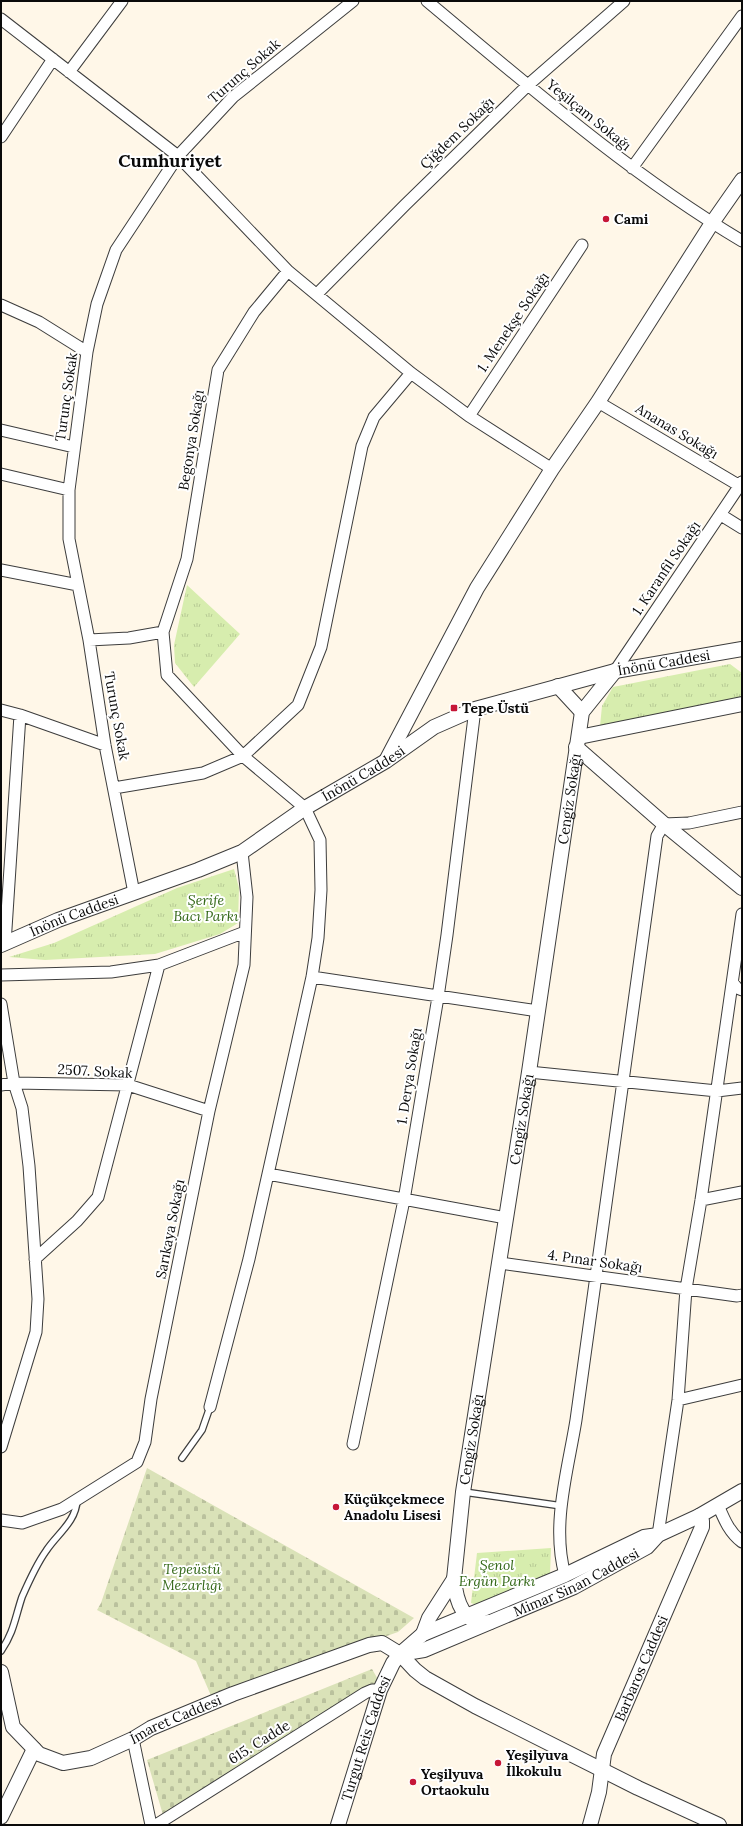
<svg xmlns="http://www.w3.org/2000/svg" width="743" height="1826" font-family="Lora,serif">
<style>
.cemetery{fill:url(#cemetery-stones)}
.park{fill:url(#park-tufts)}
.lines{fill:none;stroke-linecap:round;stroke-linejoin:round}
.service-casing{stroke:#3d3d3d;stroke-width:8}
.minor-casing{stroke:#3d3d3d;stroke-width:13}
.tertiary-casing{stroke:#3d3d3d;stroke-width:16}
.service{stroke:#fff;stroke-width:5.5}
.minor{stroke:#fff;stroke-width:11}
.tertiary{stroke:#fff;stroke-width:14}
.poi-dot{fill:#c61637;stroke:#fff;stroke-width:1.5}
.labels{text-anchor:middle;dominant-baseline:central;stroke-width:4;stroke-linejoin:round;paint-order:stroke}
.street-label{font-size:14px;fill:#0a0a0a;stroke:#fff}
.poi-label{font-size:14px;font-weight:bold;fill:#0a0a0a;stroke:#fff;text-anchor:start}
.park-label{font-size:14px;font-style:italic;fill:#326716;stroke:#fff}
.district-label{font-size:18px;font-weight:bold;fill:#0a0a0a;stroke:#fff}
</style>
<defs>
<pattern id="cemetery-stones" width="16" height="16" patternUnits="userSpaceOnUse"><rect width="16" height="16" fill="#dae2b8"/><path d="M2 7V4a2 2 0 0 1 4 0v3zM10 15v-3a2 2 0 0 1 4 0v3z" fill="#bac19d"/></pattern>
<pattern id="park-tufts" width="24" height="20" patternUnits="userSpaceOnUse"><rect width="24" height="20" fill="#d7edae"/><path d="M3 7l-1-3M5 7V3M7 7l1-3M15 17l-1-3M17 17v-4M19 17l1-3" fill="none" stroke="#b7ca94"/></pattern>
</defs>
<rect width="100%" height="100%" fill="#fff7e8"/>
<path class="cemetery" d="M 147,1468 L 414,1618 L 398,1632 L 212,1698 L 196,1661 L 97,1610 L 101,1603 Z
M 372,1669 L 380,1683 L 163,1815 L 147,1760 Z"/>
<path class="park" d="M 187,585 L 240,634 L 194,687 L 175,663 L 174,645 Z
M 730,664 L 742,673 L 742,700 L 600,726 L 602,706 L 613,687 Z
M 234,869 L 239,888 L 238,923 L 220,934 L 155,954 L 45,960 L 9,957 L 54,943 L 177,888 Z
M 551,1548 L 550,1575 L 477,1605 L 471,1603 L 477,1553 Z"/>
<g class="lines">
<g class="service-casing">
<path id="service" d="M 182,1458 L 202,1430 L 210,1407
M 464,1492 L 562,1506
M 1,1651 C 14,1632 15,1618 22,1597 C 29,1581 36,1565 46,1551 C 57,1534 76,1522 77,1500"/>
</g>
<g class="minor-casing">
<path id="minor" d="M 427,1 C 529,86 628,173 742,241
M 1,19 L 178,156 L 288,271 L 411,373 L 469,416 L 552,469
M 69,72 L 122,1
M 1,137 L 53,59
M 632,168 L 742,16
M 317,294 L 405,205 L 528,85 L 624,1
M 1,305 L 39,322 L 87,352
M 598,402 L 740,486
M 469,416 L 582,245
M 1,430 L 74,447
M 1,474 L 69,490
M 721,515 L 742,528
M 1,570 L 78,585
M 163,632 L 187,559 L 218,370 L 254,312 L 288,271
M 89,640 L 129,638 L 163,632 L 167,675 L 243,756 L 305,808 L 320,840 L 321,890 L 318,938 L 312,977 L 249,1259 L 210,1407
M 615,671 L 742,482
M 1,710 L 20,715 L 105,745
M 114,788 L 203,773 L 243,756 L 298,705 L 321,647 L 362,446 L 374,417 L 411,373
M 134,893 L 105,745 L 89,640 L 69,539 L 69,490 L 87,352 L 97,304 L 116,250 L 178,156 L 233,97 L 353,1
M 5,944 L 20,715
M 1,975 L 111,972 L 159,965 L 245,932
M 312,977 L 538,1011
M 733,983 L 737,988 L 742,990
M 1,1004 L 14,1083 L 22,1108 L 29,1166 L 38,1299 L 36,1332 L 1,1447
M 529,1072 L 717,1091 L 742,1088
M 1,1085 L 14,1083 L 128,1085 L 209,1111
M 268,1174 L 506,1218
M 701,1200 L 742,1192
M 35,1259 L 77,1221 L 98,1197 L 159,965
M 500,1263 L 737,1296 L 742,1295
M 678,1400 L 742,1385
M 353,1444 L 404,1200 L 438,997 L 447,935 L 475,709
M 718,1505 C 724,1519 729,1532 742,1542
M 1,1520 L 22,1523 L 62,1509 L 137,1462 L 145,1442 L 151,1399 L 209,1111 L 244,965 L 247,897 L 242,852
M 658,1535 L 678,1400 L 686,1289 L 701,1200 L 742,914
M 565,1575 C 551,1525 568,1470 576,1420 L 657,836 L 664,824 L 689,823 L 742,812
M 133,1739 L 151,1825
M 156,1825 L 365,1693 L 372,1690 L 380,1690"/>
</g>
<g class="tertiary-casing">
<g id="tertiary">
<path d="M 558,686 L 582,712"/>
<path d="M 579,737 L 742,704"/>
<path d="M 576,747 L 664,824 L 742,888"/>
<path d="M 387,759 L 477,588 L 552,469 L 598,402 L 712,223 L 742,180"/>
<path id="s1" d="M 1,945 L 58,920 L 198,870 L 242,852 L 305,808 L 386,761 L 434,727 L 475,709 L 615,671 L 742,649"/>
<path id="s2" d="M 490,1622 C 463,1626 456,1601 454,1579 L 463,1492 L 529,1072 L 582,712 L 615,671"/>
<path d="M 423,1634 L 429,1618 L 454,1579"/>
<path id="s3" d="M 400,1654 L 424,1650 L 574,1587 L 647,1547 L 658,1535 L 699,1516 L 742,1491"/>
<path id="s4" d="M 1,1672 L 13,1727 L 39,1754 L 63,1763 L 91,1758 L 133,1739 L 151,1728 L 233,1694 L 369,1645 L 382,1643 L 400,1654 L 415,1670 L 425,1678 L 475,1706 L 638,1788 L 719,1825"/>
<path d="M 1,1817 L 34,1749"/>
<path id="s5" d="M 338,1825 L 380,1690 L 393,1663 L 400,1654 L 423,1634 L 565,1575 L 644,1537 L 658,1535"/>
<path id="s6" d="M 590,1825 L 599,1792 L 604,1754 L 702,1527 L 702,1521 L 699,1516"/>
</g>
</g>
<use href="#service" class="service"/>
<use href="#minor" class="minor"/>
<use href="#tertiary" class="tertiary"/>
</g>
<g class="poi-dot">
<circle cx="606" cy="219" r="4"/>
<rect x="450" y="704" width="8" height="8" rx="2"/>
<circle cx="336" cy="1507" r="4"/>
<circle cx="498" cy="1763" r="4"/>
<circle cx="413" cy="1782" r="4"/>
</g>
<g class="labels">
<g class="street-label">
<text transform="translate(244 71) rotate(-41)">Turunç Sokak</text>
<text transform="translate(589 115) rotate(39)">Yeşilçam Sokağı</text>
<text transform="translate(457 133) rotate(-44)">Çiğdem Sokağı</text>
<text transform="translate(513 322) rotate(-56)">1. Menekşe Sokağı</text>
<text transform="translate(66 397) rotate(-82)">Turunç Sokak</text>
<text transform="translate(677 431) rotate(31)">Ananas Sokağı</text>
<text transform="translate(191 440) rotate(-81)">Begonya Sokağı</text>
<text transform="translate(666 568) rotate(-56)">1. Karanfil Sokağı</text>
<text stroke="none"><textPath href="#s1" startOffset="727">İnönü Caddesi</textPath></text>
<text transform="translate(117 716) rotate(80)">Turunç Sokak</text>
<text stroke="none"><textPath href="#s1" startOffset="403">İnönü Caddesi</textPath></text>
<text stroke="none"><textPath href="#s2" startOffset="853">Cengiz Sokağı</textPath></text>
<text stroke="none"><textPath href="#s1" startOffset="79">İnönü Caddesi</textPath></text>
<text transform="translate(95 1071) rotate(3)">2507. Sokak</text>
<text transform="translate(409 1076) rotate(-81)">1. Derya Sokağı</text>
<text stroke="none"><textPath href="#s2" startOffset="529">Cengiz Sokağı</textPath></text>
<text transform="translate(170 1229) rotate(-79)">Sarıkaya Sokağı</text>
<text transform="translate(595 1261) rotate(8)">4. Pınar Sokağı</text>
<text stroke="none"><textPath href="#s2" startOffset="205">Cengiz Sokağı</textPath></text>
<text stroke="none"><textPath href="#s3" startOffset="191">Mimar Sinan Caddesi</textPath></text>
<text stroke="none"><textPath href="#s6" startOffset="166">Barbaros Caddesi</textPath></text>
<text stroke="none"><textPath href="#s4" startOffset="241">İmaret Caddesi</textPath></text>
<text stroke="none"><textPath href="#s5" startOffset="91">Turgut Reis Caddesi</textPath></text>
<text transform="translate(259 1742) rotate(-32)">615. Cadde</text>
</g>
<g class="poi-label">
<text x="614" y="219">Cami</text>
<text x="462" y="708">Tepe Üstü</text>
<text x="344" y="1499">Küçükçekmece<tspan x="344" dy="16">Anadolu Lisesi</tspan></text>
<text x="506" y="1755">Yeşilyuva<tspan x="506" dy="16">İlkokulu</tspan></text>
<text x="421" y="1774">Yeşilyuva<tspan x="421" dy="16">Ortaokulu</tspan></text>
</g>
<g class="park-label">
<text x="206" y="900">Şerife<tspan x="206" dy="16">Bacı Parkı</tspan></text>
<text x="497" y="1565">Şenol<tspan x="497" dy="16">Ergün Parkı</tspan></text>
<text x="192" y="1569">Tepeüstü<tspan x="192" dy="16">Mezarlığı</tspan></text>
</g>
<g class="district-label">
<text x="170" y="160">Cumhuriyet</text>
</g>
</g>
<rect width="743" height="1826" fill="none" stroke="#0a0a0a" stroke-width="4"/>
</svg>
